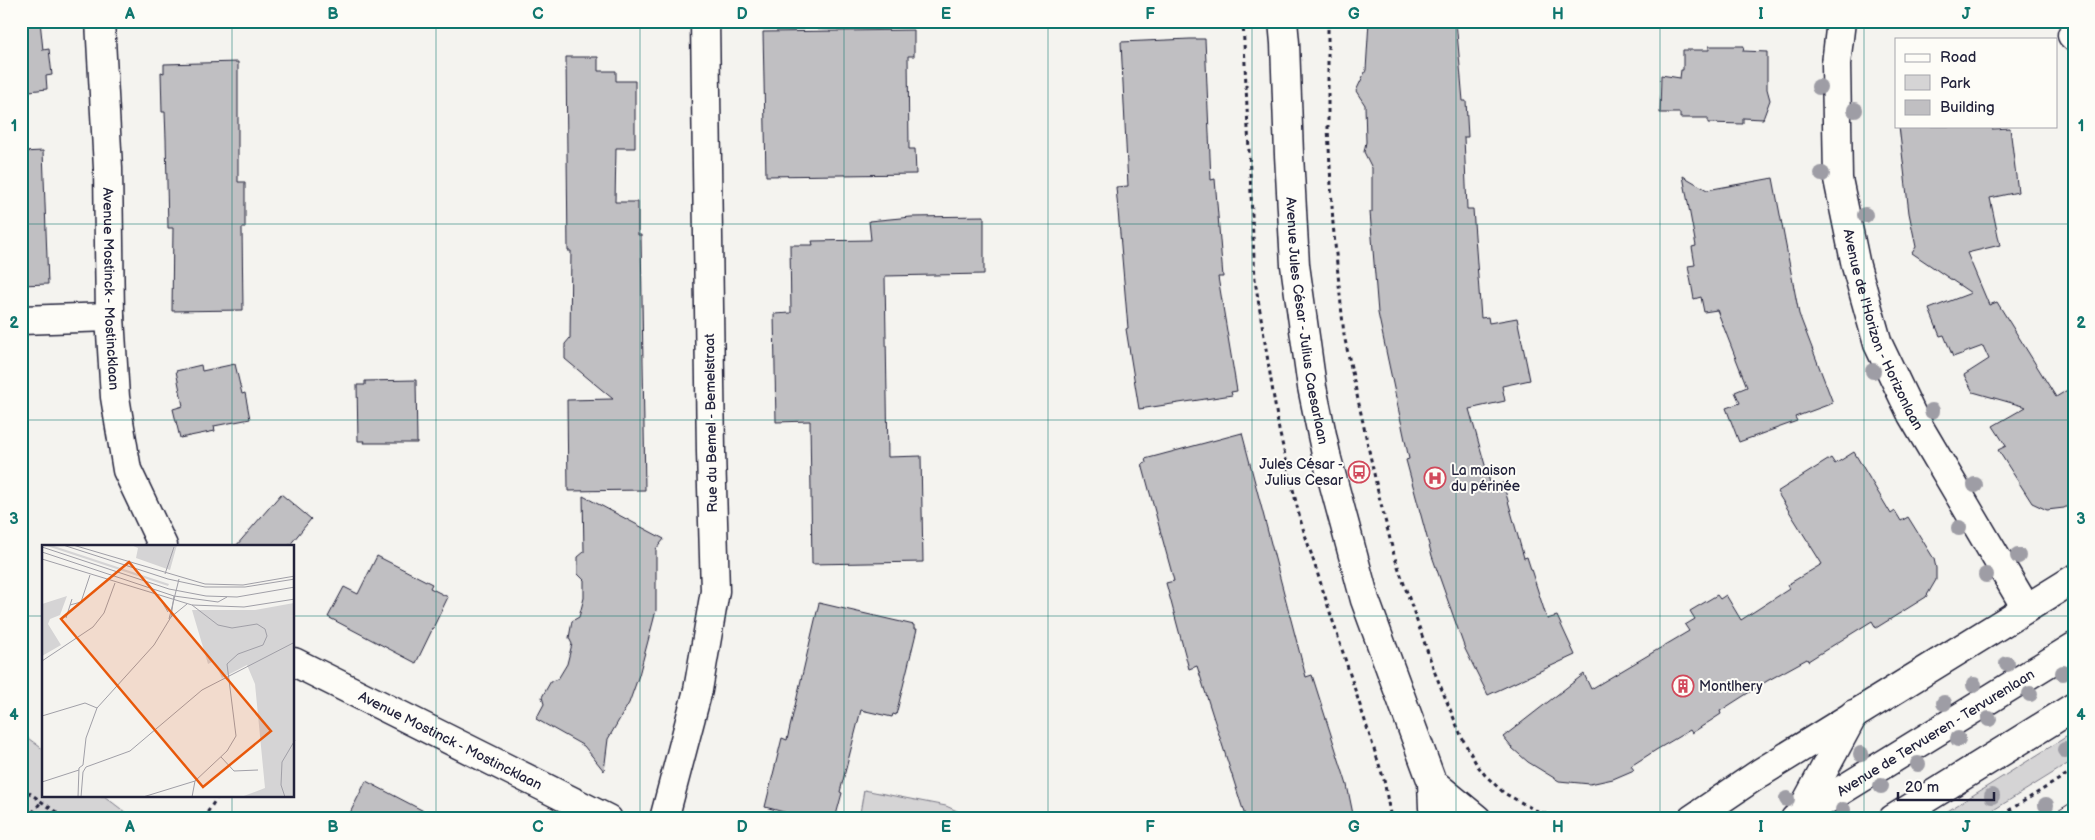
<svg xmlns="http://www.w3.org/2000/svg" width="2095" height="840" font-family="'Balsamiq Sans',sans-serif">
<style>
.green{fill:#d5d4d5;stroke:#7c7b88}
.building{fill:#c0bfc2;stroke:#22223b}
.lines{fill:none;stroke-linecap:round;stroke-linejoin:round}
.minor-casing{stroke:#22223b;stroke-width:31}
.major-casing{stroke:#22223b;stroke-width:31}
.path{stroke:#22223b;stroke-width:3;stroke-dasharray:4 4;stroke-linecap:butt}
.minor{stroke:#fdfcf7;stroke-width:28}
.major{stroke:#fdfcf7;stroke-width:28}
.tram{stroke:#22223b;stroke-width:1}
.tree{fill:#9e9da5}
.grid{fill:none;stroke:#0f766e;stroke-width:1;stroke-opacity:0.55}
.labels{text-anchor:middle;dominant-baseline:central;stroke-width:4;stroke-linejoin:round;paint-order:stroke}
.street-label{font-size:14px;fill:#22223b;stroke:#fdfcf7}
.poi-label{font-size:14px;fill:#22223b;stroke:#fdfcf7;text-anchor:start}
.inset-road{fill:none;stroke:#a09fa7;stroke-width:1}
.view{fill:#e8590c;fill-opacity:0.15;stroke:#e8590c;stroke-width:2.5}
.inset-edge{fill:none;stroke:#22223b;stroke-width:2.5}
.neatline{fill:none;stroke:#0f766e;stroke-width:2}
.grid-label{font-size:16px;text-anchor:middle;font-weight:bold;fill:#0f766e}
</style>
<rect width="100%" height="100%" fill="#f4f3ef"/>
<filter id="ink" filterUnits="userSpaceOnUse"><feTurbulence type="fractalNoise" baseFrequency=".02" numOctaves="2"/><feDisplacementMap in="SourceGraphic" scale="10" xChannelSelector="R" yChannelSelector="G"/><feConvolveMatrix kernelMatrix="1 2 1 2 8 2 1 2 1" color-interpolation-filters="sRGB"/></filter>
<g filter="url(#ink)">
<path class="green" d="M 2074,732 L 2074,760 L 1979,819 L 1935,819 Z
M 21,733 L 44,750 L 44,796 L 104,796 L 134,819 L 21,819 Z
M 864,790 L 946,806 L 975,819 L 859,819 Z"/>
<path class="building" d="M 21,21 L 40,21 L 43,50 L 49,49 L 52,75 L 46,76 L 47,89 L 21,92 Z
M 1369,21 L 1456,21 L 1463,101 L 1466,101 L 1468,137 L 1464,137 L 1467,209 L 1473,209 L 1481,318 L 1488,317 L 1489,323 L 1517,318 L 1530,380 L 1502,386 L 1505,401 L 1469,409 L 1491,486 L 1503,483 L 1524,558 L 1527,557 L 1547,619 L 1557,616 L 1575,655 L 1488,695 L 1465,649 L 1432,556 L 1406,460 L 1409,459 L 1378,313 L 1370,212 L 1372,212 L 1372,168 L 1364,152 L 1366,142 L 1365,105 L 1356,91 L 1366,70 Z
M 914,30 L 914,56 L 908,56 L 909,149 L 915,149 L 916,174 L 766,176 L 763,32 Z
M 1190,39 L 1205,39 L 1211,180 L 1215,179 L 1223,277 L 1218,277 L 1237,391 L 1231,392 L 1232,395 L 1139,409 L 1126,329 L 1128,328 L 1116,187 L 1128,186 L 1121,42 Z
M 1709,46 L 1744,46 L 1743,51 L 1767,52 L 1767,89 L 1770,100 L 1763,119 L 1743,118 L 1743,124 L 1708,123 L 1708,118 L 1680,118 L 1680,113 L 1660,113 L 1661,75 L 1680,78 L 1681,70 L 1683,70 L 1683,50 L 1709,50 Z
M 566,57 L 598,57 L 598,71 L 616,71 L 616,81 L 635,81 L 635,148 L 616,148 L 615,202 L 638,202 L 638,235 L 641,235 L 645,490 L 568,491 L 567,400 L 613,399 L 565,359 L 565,344 L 570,338 L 571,251 L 568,251 Z
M 238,62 L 238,182 L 245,182 L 245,228 L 242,228 L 243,310 L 172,311 L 173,228 L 168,228 L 166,139 L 165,112 L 162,112 L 161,72 L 164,73 L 164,64 Z
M 1899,126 L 1992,126 L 1992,129 L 2010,128 L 2018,192 L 1990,198 L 2000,245 L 1967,253 L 1989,305 L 1997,302 L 2056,397 L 2074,386 L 2074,502 L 2064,508 L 2047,510 L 2032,503 L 1998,450 L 2006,446 L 1993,426 L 2026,407 L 1973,392 L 1964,375 L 1989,359 L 1983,346 L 1953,357 L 1944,335 L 1940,336 L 1929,309 L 1971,293 L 1912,253 L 1916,247 L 1909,213 Z
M 43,151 L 48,284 L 21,285 L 21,152 Z
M 1683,176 L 1707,190 L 1773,178 L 1799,314 L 1833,403 L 1795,417 L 1797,421 L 1739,442 L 1726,408 L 1740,403 L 1735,392 L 1747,387 L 1717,310 L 1704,312 L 1701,297 L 1694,299 L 1688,266 L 1695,265 L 1692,247 L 1696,246 Z
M 984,216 L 984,274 L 885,276 L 888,457 L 921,456 L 923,562 L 812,564 L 810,421 L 776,422 L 774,314 L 791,313 L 790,245 L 813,245 L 812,241 L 871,240 L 869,221 L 911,217 Z
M 235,364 L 242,394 L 245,393 L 250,419 L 214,426 L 215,431 L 180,438 L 173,409 L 183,406 L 176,371 L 201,365 L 202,371 Z
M 416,380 L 417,443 L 364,443 L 365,441 L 358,441 L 357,385 L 365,385 L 365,381 Z
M 1242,433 L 1306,677 L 1312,675 L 1347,785 L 1354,819 L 1246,819 L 1197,666 L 1189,669 L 1166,583 L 1174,581 L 1142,464 L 1146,463 L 1145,459 Z
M 1854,452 L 1891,514 L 1895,511 L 1901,521 L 1908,517 L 1934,559 L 1936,568 L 1936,580 L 1926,597 L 1876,628 L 1872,621 L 1808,661 L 1807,659 L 1767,681 L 1720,711 L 1721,714 L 1692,733 L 1690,730 L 1656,750 L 1631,766 L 1634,770 L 1613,779 L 1590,784 L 1559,781 L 1528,762 L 1512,748 L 1503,737 L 1584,674 L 1591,689 L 1689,631 L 1685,625 L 1695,619 L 1690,611 L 1717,595 L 1720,599 L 1726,595 L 1741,620 L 1789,589 L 1787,585 L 1822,564 L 1777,492 L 1831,458 L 1835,464 Z
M 281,494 L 311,519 L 289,546 L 236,546 Z
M 583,496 L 664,539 L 656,549 L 656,610 L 653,622 L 639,675 L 629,703 L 608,739 L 604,771 L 584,746 L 536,719 L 544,704 L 542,697 L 551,681 L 558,679 L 567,664 L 572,644 L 569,638 L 572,621 L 579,617 L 584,598 L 584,580 L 578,574 L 578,557 L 584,552 Z
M 377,556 L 432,584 L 430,588 L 448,597 L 416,663 L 328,617 L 344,587 L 358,594 Z
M 819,603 L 914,625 L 914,629 L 917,629 L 896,715 L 893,714 L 892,717 L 861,710 L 840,792 L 842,793 L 835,819 L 810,819 L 765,807 L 782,738 L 787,740 Z
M 366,781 L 439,819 L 347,819 Z"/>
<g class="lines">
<g class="minor-casing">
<g id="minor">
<path id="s1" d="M 100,21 L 108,168 L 110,317 L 115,397 L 127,470 L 163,546"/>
<path id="s2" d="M 1283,21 L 1285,43 L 1289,155 L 1295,265 L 1312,387 L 1327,459 L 1365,600 L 1432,782 L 1433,808 L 1440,819"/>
<path id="s3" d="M 1841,21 L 1836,64 L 1838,179 L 1856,266 L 1878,344 L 1912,415 L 2026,608"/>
<path d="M 2072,35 L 2074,37"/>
<path d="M 21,320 L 110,317"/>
<path id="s4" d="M 294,662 L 608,819"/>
<path d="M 1432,782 L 1477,819"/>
<path d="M 1799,816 L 1854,714"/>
<path d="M 664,819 L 698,690 L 715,591 L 711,452 L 705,21"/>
<path id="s5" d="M 1795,819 L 2074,647"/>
</g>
</g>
<g class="major-casing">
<path id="major" d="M 1692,819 L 1760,773 L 2074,579
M 1893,819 L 2074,707"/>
</g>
<path class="path" d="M 1243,21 L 1255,280 L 1279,430 L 1300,519 L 1384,780 L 1391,819
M 1328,21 L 1328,128 L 1333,224 L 1344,335 L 1378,492 L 1394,555 L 1435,673 L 1462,738 L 1477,765 L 1485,775 L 1504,793 L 1535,810 L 1561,819
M 21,787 L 66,819
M 27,819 L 42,801
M 203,819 L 218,796
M 1995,819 L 2074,770"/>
<use href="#minor" class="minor"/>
<use href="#major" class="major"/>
<path class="tram" d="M 2045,819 L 2074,801
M 2072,819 L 2074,817"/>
</g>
<g class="tree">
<circle cx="1819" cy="87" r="8"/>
<circle cx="1855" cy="110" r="8"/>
<circle cx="1822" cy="174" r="8"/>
<circle cx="1865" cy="215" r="8"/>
<circle cx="1873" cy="371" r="8"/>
<circle cx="1932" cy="411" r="8"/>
<circle cx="1975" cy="485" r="8"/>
<circle cx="1959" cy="528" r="8"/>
<circle cx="2018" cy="556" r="8"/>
<circle cx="1986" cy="575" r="8"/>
<circle cx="2007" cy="664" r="8"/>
<circle cx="2063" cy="673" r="8"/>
<circle cx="1974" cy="685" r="8"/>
<circle cx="2030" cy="694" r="8"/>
<circle cx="1944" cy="703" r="8"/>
<circle cx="1989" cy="719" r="8"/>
<circle cx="1958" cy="739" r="8"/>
<circle cx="2065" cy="750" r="8"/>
<circle cx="1861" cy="754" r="8"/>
<circle cx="1918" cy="764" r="8"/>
<circle cx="1881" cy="786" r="8"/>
<circle cx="1992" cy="796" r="8"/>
<circle cx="1787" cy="799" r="8"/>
<circle cx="2046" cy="805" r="8"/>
<circle cx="1843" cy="810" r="8"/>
</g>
</g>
<path class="grid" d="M 232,21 L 232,546M 436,21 L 436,819M 640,21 L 640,819M 844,21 L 844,819M 1048,21 L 1048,819M 1252,21 L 1252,819M 1456,21 L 1456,819M 1660,21 L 1660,819M 1864,21 L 1864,819M 21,224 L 2074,224M 21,420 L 2074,420M 21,616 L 44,616M 294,616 L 2074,616M 232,796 L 232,819"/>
<defs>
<g id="bus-ring" transform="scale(1.125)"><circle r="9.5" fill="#fdfcf7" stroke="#d1495b" stroke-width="1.5"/><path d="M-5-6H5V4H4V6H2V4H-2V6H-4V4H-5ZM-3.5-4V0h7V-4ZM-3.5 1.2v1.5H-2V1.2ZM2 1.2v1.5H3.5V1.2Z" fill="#d1495b"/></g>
<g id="hospital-ring" transform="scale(1.125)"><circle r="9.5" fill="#fdfcf7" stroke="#d1495b" stroke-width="1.5"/><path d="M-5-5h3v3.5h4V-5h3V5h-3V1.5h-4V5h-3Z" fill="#d1495b"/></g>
<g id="building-ring" transform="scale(1.125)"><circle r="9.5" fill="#fdfcf7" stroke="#d1495b" stroke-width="1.5"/><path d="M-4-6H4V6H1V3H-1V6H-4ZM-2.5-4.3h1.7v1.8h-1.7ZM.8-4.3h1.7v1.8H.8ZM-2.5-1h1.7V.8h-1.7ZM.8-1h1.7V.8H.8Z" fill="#d1495b"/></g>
</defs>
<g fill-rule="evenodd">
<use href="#bus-ring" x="1359" y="472"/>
<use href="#hospital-ring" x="1435" y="478"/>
<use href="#building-ring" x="1683" y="686"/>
</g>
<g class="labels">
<g class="street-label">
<text stroke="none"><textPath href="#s1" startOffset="268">Avenue Mostinck - Mostincklaan</textPath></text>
<text stroke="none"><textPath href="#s2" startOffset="301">Avenue Jules César - Julius Caesarlaan</textPath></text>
<text stroke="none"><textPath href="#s3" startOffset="316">Avenue de l'Horizon - Horizonlaan</textPath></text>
<text transform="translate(711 423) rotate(-91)">Rue du Bemel - Bemelstraat</text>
<text stroke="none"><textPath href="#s5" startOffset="165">Avenue de Tervueren - Tervurenlaan</textPath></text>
<text stroke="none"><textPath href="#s4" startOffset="175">Avenue Mostinck - Mostincklaan</textPath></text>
</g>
<g class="poi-label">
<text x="1343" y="464" text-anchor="end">Jules César -<tspan x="1343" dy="16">Julius Cesar</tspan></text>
<text x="1451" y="470">La maison<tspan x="1451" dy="16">du périnée</tspan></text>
<text x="1699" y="686">Montlhery</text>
</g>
</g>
<g transform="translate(42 545)">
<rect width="252" height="252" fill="#f4f3ef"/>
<path d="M 2,0 L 9,0 L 127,39 L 126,41 ZM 89,0 L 135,0 L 128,25 L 94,13 L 96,3 ZM 25,51 L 18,70 L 8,74 L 6,79 L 19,100 L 0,111 L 0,59 ZM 252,58 L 252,252 L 199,252 L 223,243 L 213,139 L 205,120 L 180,133 L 172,116 L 166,119 L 150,65 L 213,65 Z" fill="#d5d4d5"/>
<path class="inset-road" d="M 21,0 L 126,34 L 163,42 L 203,42 L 253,34M 31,0 L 163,39 L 201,40 L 253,31M 0,2 L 127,44 L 164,51 L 195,52 L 253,42M 0,7 L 132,51 L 176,57 L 185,52M 0,14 L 150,60 L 202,62 L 253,54M 123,29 L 132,2M 117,52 L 126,67M 28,60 L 39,57 L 48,30M 150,60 L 176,80 L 190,83 L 215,79 L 223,84 L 225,91 L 221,100 L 196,109 L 185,119 L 194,191 L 185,206 L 153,236 L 150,252M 129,72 L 145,59M 24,73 L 30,54M 127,74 L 137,34M 0,116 L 51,82 L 62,68 L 73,38M 0,171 L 43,158 L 55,163M 179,212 L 192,226 L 216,225M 44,222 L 88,206 L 160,145 L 253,97M 0,237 L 37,225M 36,252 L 37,223 L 41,220 L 44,193 L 55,163 L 112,100 L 129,72 L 132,51M 39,252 L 41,227 L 44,222M 101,252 L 153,236M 243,252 L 239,240 L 240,217 L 253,195"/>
<path class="view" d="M 87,17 L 229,186 L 161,242 L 19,74 Z"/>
<rect width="252" height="252" class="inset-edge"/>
</g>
<rect width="2095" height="840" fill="none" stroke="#fdfcf7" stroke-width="55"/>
<rect x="1895" y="38" width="162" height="90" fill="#fdfcf7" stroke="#a5a5ac"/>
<rect x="1905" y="54" width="25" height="8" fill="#fdfcf7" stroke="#a5a5ac"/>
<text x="1940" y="62" font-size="15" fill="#22223b">Road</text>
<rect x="1905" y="75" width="25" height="15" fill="#d5d4d5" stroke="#a5a5ac"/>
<text x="1940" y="88" font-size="15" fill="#22223b">Park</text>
<rect x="1905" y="100" width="25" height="15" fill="#c0bfc2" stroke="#a5a5ac"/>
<text x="1940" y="112" font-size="15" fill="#22223b">Building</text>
<path d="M1898 792v8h96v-8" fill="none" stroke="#22223b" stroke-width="2.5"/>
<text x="1905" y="792" font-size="15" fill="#22223b" stroke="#fdfcf7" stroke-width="4" paint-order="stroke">20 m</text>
<rect x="28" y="28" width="2040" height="784" class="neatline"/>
<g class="grid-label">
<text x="130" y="19">A</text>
<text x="333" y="19">B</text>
<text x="538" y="19">C</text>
<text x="742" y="19">D</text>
<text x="946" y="19">E</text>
<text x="1150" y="19">F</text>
<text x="1354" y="19">G</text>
<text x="1558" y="19">H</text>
<text x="1761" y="19">I</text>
<text x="1966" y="19">J</text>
<text x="14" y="131">1</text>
<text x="2081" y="131">1</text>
<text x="14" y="328">2</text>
<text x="2081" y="328">2</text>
<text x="14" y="524">3</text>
<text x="2081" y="524">3</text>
<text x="14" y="720">4</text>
<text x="2081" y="720">4</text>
<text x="130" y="832">A</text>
<text x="333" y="832">B</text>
<text x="538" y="832">C</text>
<text x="742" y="832">D</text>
<text x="946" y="832">E</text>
<text x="1150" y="832">F</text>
<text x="1354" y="832">G</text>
<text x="1558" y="832">H</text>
<text x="1761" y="832">I</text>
<text x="1966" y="832">J</text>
</g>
</svg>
